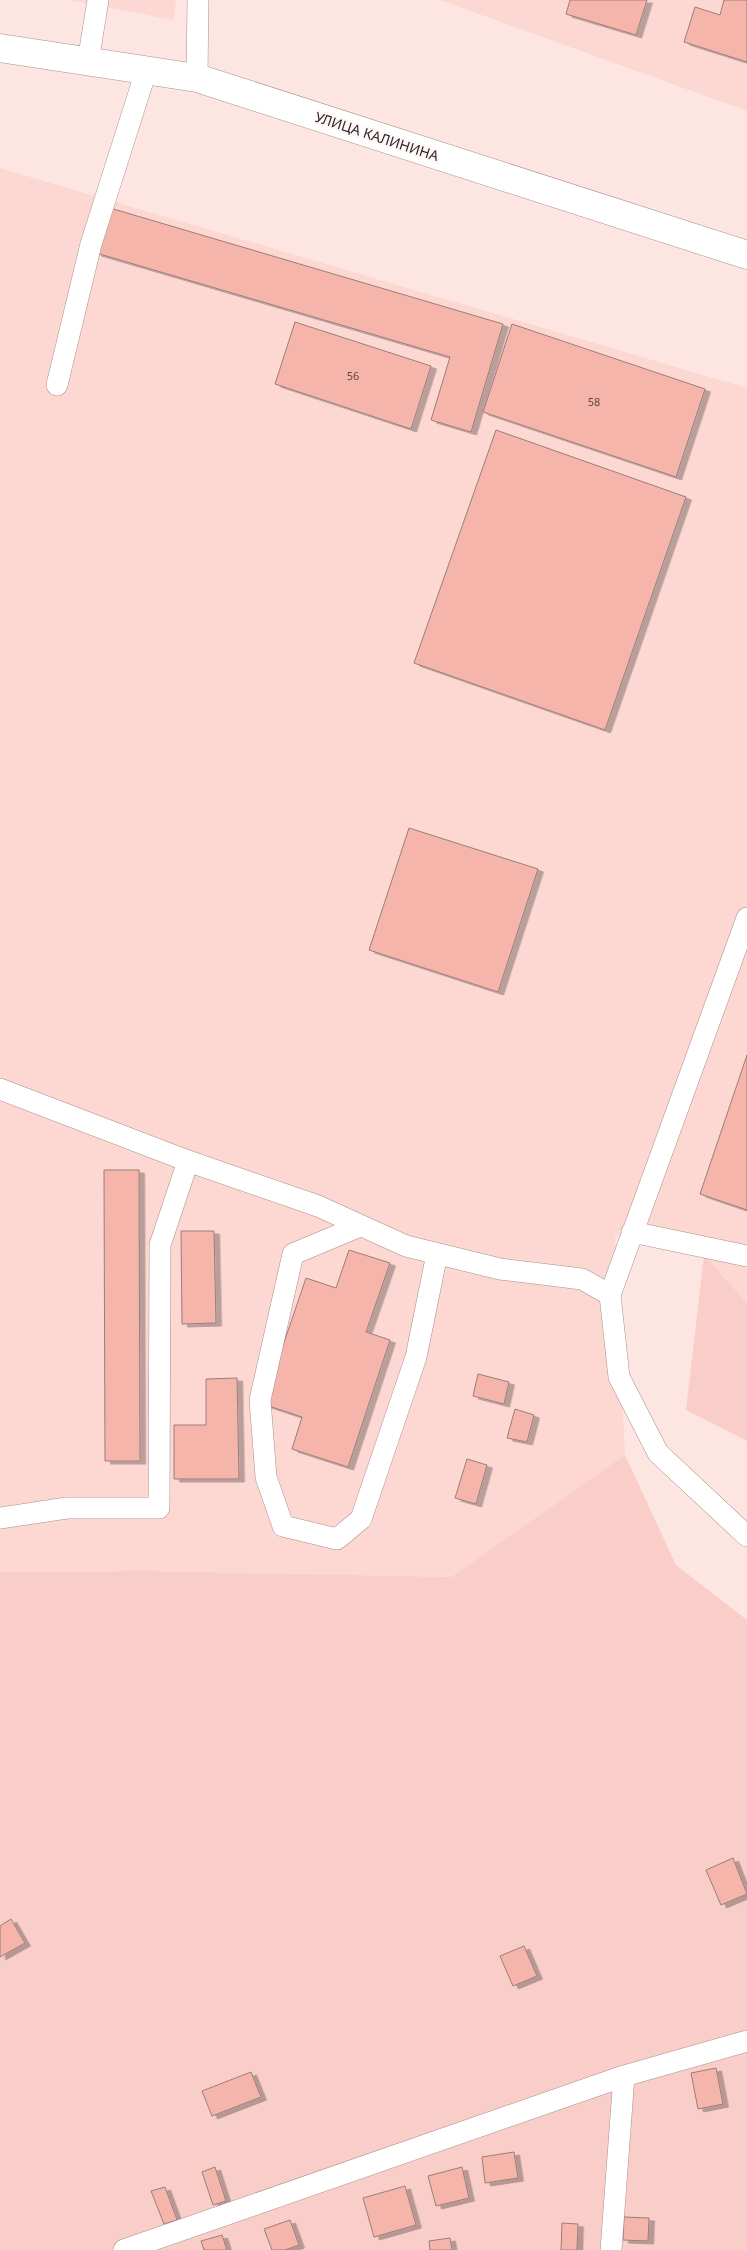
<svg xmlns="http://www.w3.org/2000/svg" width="747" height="2250" font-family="'Noto Sans',sans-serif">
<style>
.built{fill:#fdd7d2}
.green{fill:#f9cec8}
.building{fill:#f6b5ab;stroke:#987e7a;filter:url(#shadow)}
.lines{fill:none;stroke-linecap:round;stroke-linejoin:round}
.lane-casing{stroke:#a98f8b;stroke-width:22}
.secondary-casing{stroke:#a98f8b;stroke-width:29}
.lane{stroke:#fff;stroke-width:21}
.secondary{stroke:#fff;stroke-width:28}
.labels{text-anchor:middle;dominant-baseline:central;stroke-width:4.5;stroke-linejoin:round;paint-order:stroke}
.number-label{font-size:11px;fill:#604844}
.street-label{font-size:14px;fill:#2e2422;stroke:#fdf7f7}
</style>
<defs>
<filter id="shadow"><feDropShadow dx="5.5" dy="3" stdDeviation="0" flood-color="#0004"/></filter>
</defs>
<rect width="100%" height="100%" fill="#fde6e2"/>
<path class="built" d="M 68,0 L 176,0 L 174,20 Z
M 440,0 L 747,0 L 747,111 Z
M 0,168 L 747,388 L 747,1303 L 704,1255 L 615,1235 L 625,1455 L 451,1577 L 149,1571 L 0,1572 Z"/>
<path class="green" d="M 704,1255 L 747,1303 L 747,1441 L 686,1410 Z
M 625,1455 L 676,1565 L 747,1620 L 747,2250 L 0,2250 L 0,1572 L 149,1571 L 451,1577 Z"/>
<path class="building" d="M 570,0 L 647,0 L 636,35 L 566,14 Z
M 724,0 L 747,0 L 747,62 L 684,42 L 695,7 L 720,15 Z
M 110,208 L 503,324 L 471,432 L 431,420 L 450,357 L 96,253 Z
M 295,322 L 431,366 L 411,429 L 275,384 Z
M 512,324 L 705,389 L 676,477 L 483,412 Z
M 496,430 L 686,497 L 605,730 L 414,663 Z
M 409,828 L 538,869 L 498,992 L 369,950 Z
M 747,1055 L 747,1210 L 700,1194 Z
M 104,1170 L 139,1170 L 140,1461 L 105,1461 Z
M 181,1231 L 214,1231 L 216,1323 L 182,1324 Z
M 349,1250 L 390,1263 L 366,1332 L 390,1340 L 348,1467 L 292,1449 L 302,1417 L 263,1404 L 306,1278 L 336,1288 Z
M 478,1374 L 509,1382 L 504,1404 L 473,1396 Z
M 237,1378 L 239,1479 L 174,1479 L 174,1425 L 206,1425 L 206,1379 Z
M 515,1409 L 534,1415 L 527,1442 L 507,1438 Z
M 467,1459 L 487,1465 L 476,1504 L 455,1498 Z
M 733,1858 L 747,1894 L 721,1905 L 706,1870 Z
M 11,1919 L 25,1943 L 0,1957 L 0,1926 Z
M 524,1946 L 537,1976 L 513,1986 L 500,1956 Z
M 716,2068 L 723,2104 L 698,2109 L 691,2073 Z
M 251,2072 L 261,2097 L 212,2116 L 202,2091 Z
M 514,2152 L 518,2178 L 485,2183 L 482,2157 Z
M 215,2167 L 226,2201 L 213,2205 L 202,2172 Z
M 462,2167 L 469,2198 L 436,2206 L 428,2176 Z
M 405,2186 L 416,2225 L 374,2237 L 363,2198 Z
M 165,2187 L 177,2220 L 164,2224 L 151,2191 Z
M 624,2217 L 649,2218 L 648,2241 L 623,2240 Z
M 290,2220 L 299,2245 L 285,2250 L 272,2250 L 264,2229 Z
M 562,2223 L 578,2224 L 577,2250 L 561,2250 Z
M 222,2235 L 227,2250 L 204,2250 L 201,2241 Z
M 450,2238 L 452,2250 L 430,2250 L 429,2241 Z"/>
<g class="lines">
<g class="lane-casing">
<path id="lane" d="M 88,62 L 98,0
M 197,78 L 198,0
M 57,385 L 91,244 L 146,71
M 0,1089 L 188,1161 L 318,1206 L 406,1246 L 500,1269 L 582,1279 L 610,1295 L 619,1377 L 658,1453 L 747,1536
M 360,1226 L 293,1254 L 260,1400 L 266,1477 L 283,1526 L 337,1539 L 361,1519 L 416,1357 L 437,1254
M 632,1232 L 747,1256
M 610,1295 L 747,918
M 0,1518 L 67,1508 L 159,1508 L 160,1245 L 188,1161
M 624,2076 L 747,2041
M 124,2250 L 624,2076 L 611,2250"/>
</g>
<g class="secondary-casing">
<path id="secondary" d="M 0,48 L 197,78 L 747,255"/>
</g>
<use href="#lane" class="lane"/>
<use href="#secondary" class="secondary"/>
</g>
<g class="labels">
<g class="number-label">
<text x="353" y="375">56</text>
<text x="594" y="401">58</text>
</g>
<g class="street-label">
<text transform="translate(377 136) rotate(18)">УЛИЦА КАЛИНИНА</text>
</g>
</g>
</svg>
